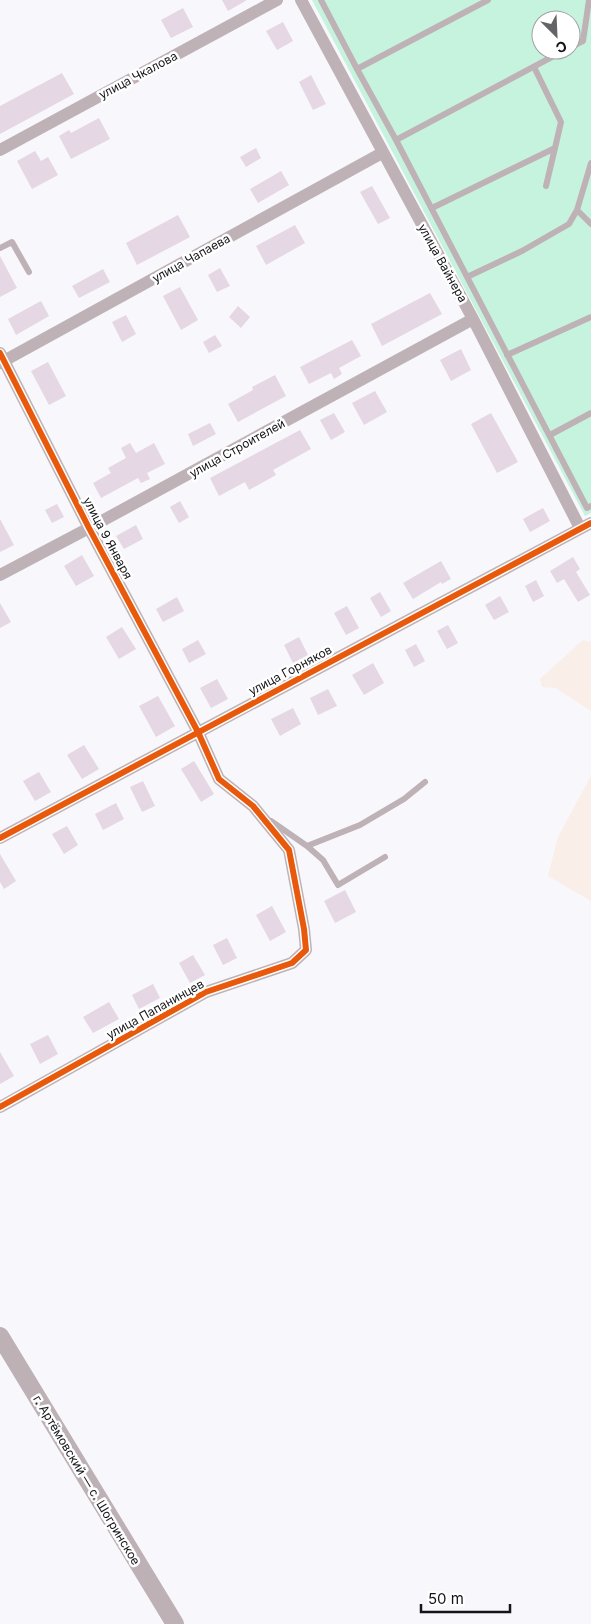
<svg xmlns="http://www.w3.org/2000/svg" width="591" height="1624" font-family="Inter,sans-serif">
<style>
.commercial{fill:#faeee8}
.green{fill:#c6f3de;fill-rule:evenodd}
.building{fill:#e5d7e3}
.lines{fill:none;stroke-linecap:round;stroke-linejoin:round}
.lane{stroke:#beb2b6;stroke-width:6}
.street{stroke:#beb2b6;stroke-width:12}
.secondary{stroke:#bdb1b5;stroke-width:18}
.cycleway-casing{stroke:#fff;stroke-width:9}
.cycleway{stroke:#e8590c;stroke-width:6}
.labels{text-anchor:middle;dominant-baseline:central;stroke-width:5;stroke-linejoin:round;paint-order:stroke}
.street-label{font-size:12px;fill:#151519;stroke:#fff}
</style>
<rect width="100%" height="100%" fill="#f7f7fc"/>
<path class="commercial" d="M 583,640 L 591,642 L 591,711 L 556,688 L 542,687 L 540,679 Z
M 591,776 L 591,901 L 548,876 L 558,837 Z"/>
<path class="green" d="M 312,0 L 591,0 L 591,513 L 585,516 ZM 541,20 L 571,20 L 571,50 L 541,50 Z"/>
<path class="building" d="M 222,0 L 247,0 L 228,11 Z
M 183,8 L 193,27 L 171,38 L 161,20 Z
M 283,22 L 293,41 L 277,50 L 266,31 Z
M 62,73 L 74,94 L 0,134 L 0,106 Z
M 311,75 L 326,104 L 313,110 L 299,82 Z
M 99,118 L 110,139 L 71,159 L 59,136 L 69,130 L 71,133 Z
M 256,148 L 261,158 L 246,167 L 240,157 Z
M 35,151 L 41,161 L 48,157 L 58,175 L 32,189 L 17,161 Z
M 281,171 L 289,185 L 258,203 L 250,189 Z
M 372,186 L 390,218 L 378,224 L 360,192 Z
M 178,215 L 190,237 L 137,265 L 126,243 Z
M 295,225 L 305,243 L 266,265 L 256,246 Z
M 0,256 L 17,288 L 0,297 Z
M 220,268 L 230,286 L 217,292 L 208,275 Z
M 103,269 L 110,282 L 79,298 L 72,286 Z
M 180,287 L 198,320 L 181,330 L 163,296 Z
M 430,293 L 442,314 L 382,346 L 371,324 Z
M 41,301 L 49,316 L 16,335 L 8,319 Z
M 238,306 L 250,317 L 241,328 L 229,317 Z
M 126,315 L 136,334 L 122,342 L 112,322 Z
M 215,335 L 222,346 L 209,353 L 203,342 Z
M 352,340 L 361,356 L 339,368 L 342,374 L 334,379 L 331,373 L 309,384 L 300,367 Z
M 461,349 L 471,370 L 451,381 L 440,360 Z
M 48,362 L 66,396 L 49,405 L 31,371 Z
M 275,375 L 286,396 L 238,422 L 228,404 L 253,390 L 252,387 Z
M 375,391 L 387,412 L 364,425 L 352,403 Z
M 334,413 L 345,432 L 331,440 L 320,420 Z
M 491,413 L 518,462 L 497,473 L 471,424 Z
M 210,423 L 216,434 L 193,446 L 188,434 Z
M 300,430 L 311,449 L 273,470 L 276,475 L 249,490 L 245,482 L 219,496 L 210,478 Z
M 130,443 L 136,453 L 154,443 L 165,464 L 147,473 L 150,479 L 141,483 L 138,478 L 101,498 L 93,483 L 111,473 L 108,468 L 126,458 L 121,448 Z
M 180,501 L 189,517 L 179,523 L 170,507 Z
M 57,504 L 64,517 L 52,523 L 45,510 Z
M 543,508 L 550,521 L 530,532 L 523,519 Z
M 0,519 L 14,545 L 0,552 Z
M 136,525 L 143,539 L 124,549 L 116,536 Z
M 82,555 L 94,576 L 76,586 L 64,566 Z
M 573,557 L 580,569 L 576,572 L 590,595 L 578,602 L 564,579 L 557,583 L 550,571 Z
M 441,561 L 451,579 L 442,584 L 441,582 L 413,599 L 403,583 Z
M 536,580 L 544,596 L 533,602 L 525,586 Z
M 380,592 L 391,611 L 381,617 L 370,598 Z
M 500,596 L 509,612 L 494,620 L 485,605 Z
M 177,597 L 184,611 L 163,622 L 156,609 Z
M 0,603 L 11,622 L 0,628 Z
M 347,606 L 359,628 L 346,635 L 334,613 Z
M 448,625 L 458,643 L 447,649 L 437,631 Z
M 122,627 L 136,649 L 119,659 L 106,637 Z
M 299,637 L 308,655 L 293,663 L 284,645 Z
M 198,640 L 206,654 L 189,663 L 182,649 Z
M 416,644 L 425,661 L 414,667 L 405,650 Z
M 373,663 L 384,683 L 364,695 L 352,675 Z
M 217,679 L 228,699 L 211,708 L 200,688 Z
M 328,689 L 337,706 L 318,715 L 310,698 Z
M 158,696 L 175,726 L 156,737 L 139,706 Z
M 293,708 L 301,724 L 280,736 L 271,719 Z
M 84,745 L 99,769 L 82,779 L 67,755 Z
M 194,761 L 214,794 L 201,802 L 181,769 Z
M 39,772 L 51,792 L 35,801 L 23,781 Z
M 143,781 L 155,806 L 142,812 L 130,787 Z
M 116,803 L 124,819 L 103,830 L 95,814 Z
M 67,826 L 78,845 L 64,854 L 52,834 Z
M 0,854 L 16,881 L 4,889 L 0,882 Z
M 345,890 L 356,912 L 335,923 L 324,901 Z
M 272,906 L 286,932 L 270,941 L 256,915 Z
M 227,938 L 237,958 L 223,965 L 213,945 Z
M 193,955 L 205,975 L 190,983 L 179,963 Z
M 153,984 L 160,998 L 139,1009 L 132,995 Z
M 109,1002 L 119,1019 L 93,1033 L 83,1017 Z
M 48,1035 L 58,1054 L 40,1064 L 30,1044 Z
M 0,1052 L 14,1076 L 0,1084 Z"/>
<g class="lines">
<path class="lane" d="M 321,0 L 357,69 L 396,140 L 587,508 L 591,506
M 571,47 L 583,41 L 589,0
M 357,69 L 488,0
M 396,140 L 565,50
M 591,163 L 577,210 L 591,224
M 546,186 L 555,148
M 432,208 L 555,148 L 561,122 L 534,67
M 0,248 L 12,242 L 29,272
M 467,277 L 522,251 L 569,224 L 577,210
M 507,355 L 591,317
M 550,435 L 591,413
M 271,821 L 307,846 L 360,825 L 404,799 L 425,782
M 307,846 L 323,860 L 338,885 L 385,857"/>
<path class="street" d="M 301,0 L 473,319 L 580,528
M 0,150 L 277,0
M 0,353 L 89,528 L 198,732 L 219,779 L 253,806 L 289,850 L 304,929 L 306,950 L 292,963 L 206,992 L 0,1107
M 0,363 L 382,153
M 0,575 L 89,528 L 473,319
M 0,838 L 591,523"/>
<path class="secondary" d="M 0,1336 L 175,1624"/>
<g class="cycleway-casing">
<path id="cycleway" d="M 0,353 L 89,528 L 198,732 L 219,779 L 253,806 L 289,850 L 304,929 L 306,950 L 292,963 L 206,992 L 0,1107
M 0,838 L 591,523"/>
</g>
<use href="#cycleway" class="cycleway"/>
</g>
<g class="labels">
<g class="street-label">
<text transform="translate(138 75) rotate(-28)">улица Чкалова</text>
<text transform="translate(191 258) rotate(-29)">улица Чапаева</text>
<text transform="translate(443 263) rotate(61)">улица Вайнера</text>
<text transform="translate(237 448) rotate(-29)">улица Строителей</text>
<text transform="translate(108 538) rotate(62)">улица 9 Января</text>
<text transform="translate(290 670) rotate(-28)">улица Горняков</text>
<text transform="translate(155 1009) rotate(-29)">улица Папанинцев</text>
<text transform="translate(87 1480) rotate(59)">г. Артёмовский — с. Шогринское</text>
</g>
</g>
<g transform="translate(556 35) rotate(156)"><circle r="24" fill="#ffffff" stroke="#a1a1a3"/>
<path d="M0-4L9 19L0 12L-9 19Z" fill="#646468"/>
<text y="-8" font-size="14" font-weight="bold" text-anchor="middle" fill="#151519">С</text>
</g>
<path d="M421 1604v8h89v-8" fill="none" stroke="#151519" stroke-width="2.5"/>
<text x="428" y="1604" font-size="15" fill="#151519" stroke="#ffffff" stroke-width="4" paint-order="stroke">50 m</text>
</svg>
